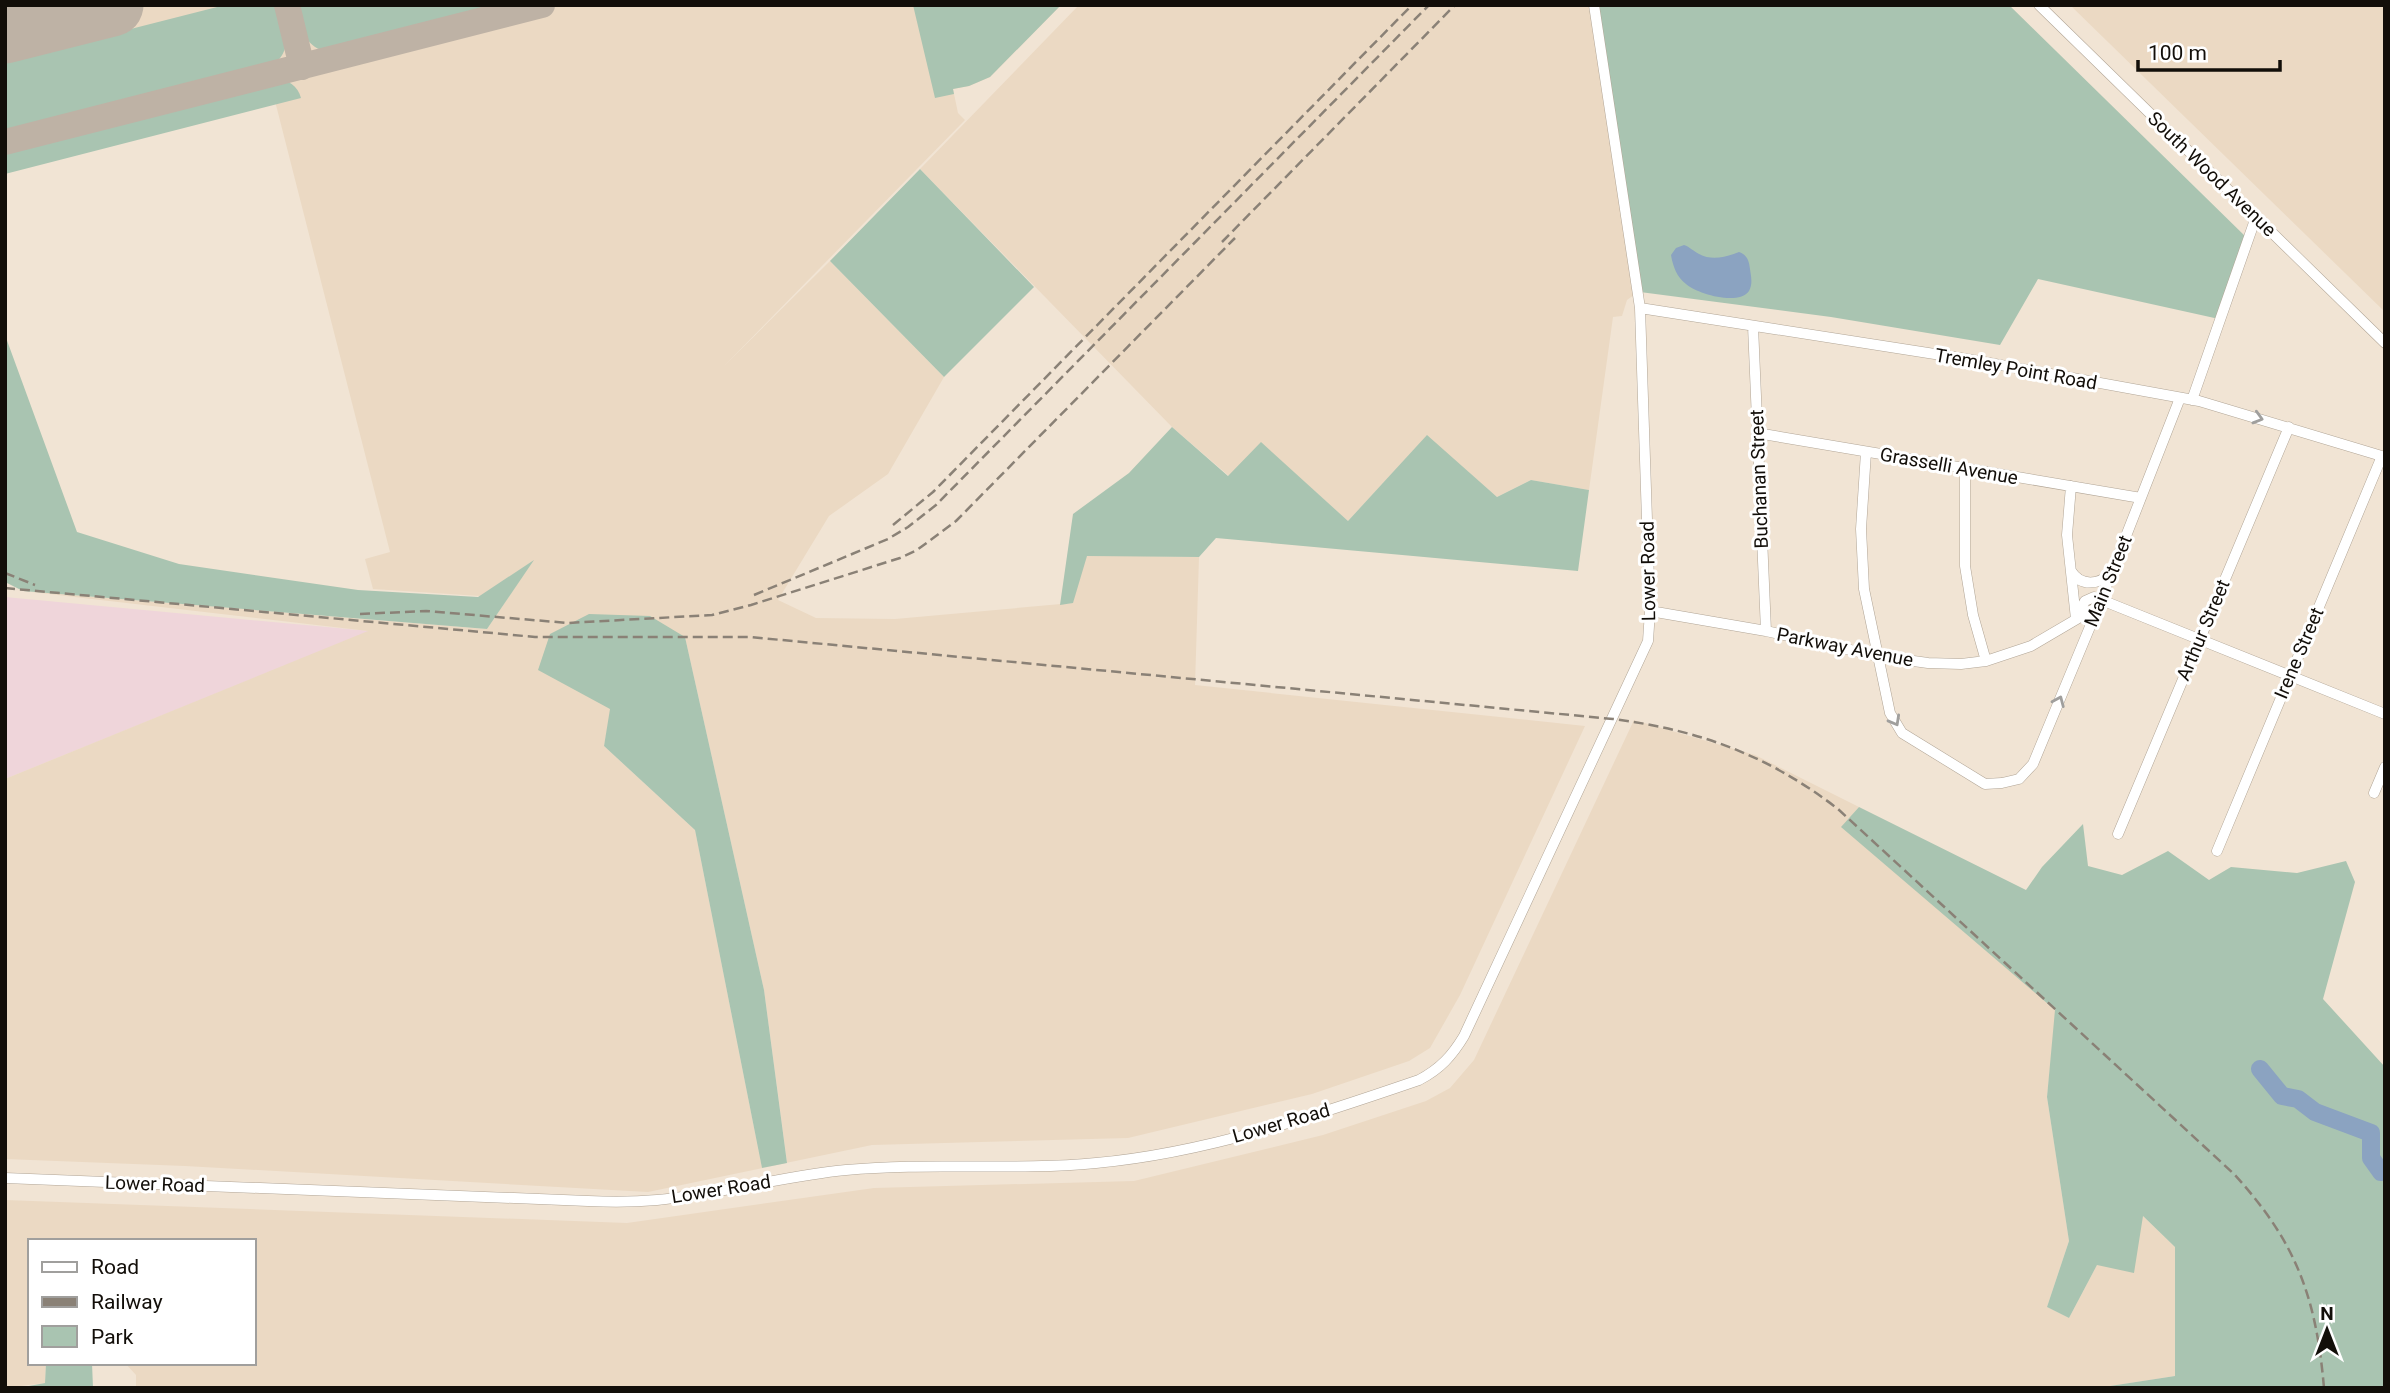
<svg xmlns="http://www.w3.org/2000/svg" width="2390" height="1393" font-family="Roboto,sans-serif">
<style>
.commercial{fill:#efd5da}
.built{fill:#ebd9c3;fill-rule:evenodd}
.green{fill:#a9c4b1}
.water{fill:#8ba3c1}
.lines{fill:none;stroke-linecap:round;stroke-linejoin:round}
.river{stroke:#8ba3c1;stroke-width:18}
.taxiway{stroke:#beb2a5;stroke-width:26}
.runway{stroke:#beb2a5;stroke-width:63}
.minor-casing{stroke:#b1a596;stroke-width:11}
.minor{stroke:#fff;stroke-width:10}
.rail{stroke:#8a8176;stroke-width:2.5;stroke-dasharray:10 5;stroke-linecap:butt}
.oneway{stroke:#a09f9d}
.labels{text-anchor:middle;dominant-baseline:central;stroke-width:6;stroke-linejoin:round;paint-order:stroke}
.street-label{font-size:19px;fill:#120e09;stroke:#fff}
</style>
<rect width="100%" height="100%" fill="#f1e4d4"/>
<path class="commercial" d="M 5,597 L 370,631 L 5,779 Z"/>
<path class="built" d="M 5,5 L 1061,5 L 990,77 L 969,86 L 953,89 L 958,113 L 965,120 L 724,366 L 830,261 L 944,377 L 888,474 L 829,516 L 778,600 L 816,618 L 895,619 L 1072,603 L 1086,555 L 1199,557 L 1195,685 L 1585,726 L 1460,995 L 1430,1048 L 1409,1061 L 1312,1094 L 1128,1138 L 872,1145 L 648,1192 L 185,1166 L 5,1159 L 5,779 L 368,631 L 23,591 L 487,629 L 532,562 L 480,596 L 373,589 L 365,559 L 390,552 L 275,101 L 5,170 ZM 685,637 L 764,990 L 787,1162 L 762,1168 L 695,830 L 604,746 L 611,709 Z
M 1079,5 L 1592,5 L 1638,292 L 1627,300 L 1622,316 L 1613,317 L 1589,490 L 1531,480 L 1497,497 L 1427,436 L 1348,521 L 1261,443 L 1229,476 L 1172,427 L 920,169 Z
M 2070,5 L 2385,5 L 2385,312 Z
M 1634,720 L 1755,755 L 1859,807 L 1842,827 L 2056,1010 L 2047,1097 L 2069,1241 L 2047,1307 L 2069,1318 L 2097,1265 L 2142,1215 L 2175,1247 L 2175,1376 L 2097,1388 L 136,1388 L 136,1375 L 125,1363 L 254,1363 L 254,1241 L 30,1241 L 30,1363 L 46,1363 L 45,1383 L 5,1388 L 5,1200 L 627,1223 L 874,1188 L 1134,1181 L 1323,1135 L 1426,1101 L 1450,1088 L 1474,1060 Z"/>
<path class="green" d="M 225,5 L 278,5 C 284,28 294,44 276,63 L 5,132 L 5,61 Z
M 296,5 L 509,5 L 326,51 C 303,47 301,24 296,5 Z
M 913,5 L 1061,5 L 990,77 L 969,86 L 953,89 L 954,94 L 935,98 Z
M 1592,5 L 2009,5 L 2247,238 L 2219,319 L 2038,279 L 2000,345 L 1831,317 L 1640,292 Z
M 273,79 C 286,78 298,85 301,98 L 5,174 L 5,148 Z
M 920,169 L 1034,287 L 944,377 L 830,261 Z
M 5,335 L 77,532 L 179,564 L 358,590 L 478,597 L 534,560 L 487,629 L 23,591 L 5,582 Z
M 1172,427 L 1228,476 L 1261,442 L 1348,521 L 1427,435 L 1497,497 L 1531,480 L 1589,490 L 1578,571 L 1216,538 L 1199,557 L 1087,556 L 1073,603 L 1060,605 L 1073,514 L 1129,473 Z
M 589,614 L 650,616 L 685,637 L 764,990 L 787,1163 L 762,1168 L 695,830 L 604,746 L 610,709 L 538,670 L 550,634 Z
M 1859,807 L 2026,890 L 2042,867 L 2083,824 L 2088,866 L 2122,875 L 2168,851 L 2209,880 L 2231,867 L 2297,873 L 2346,861 L 2355,882 L 2323,999 L 2385,1067 L 2385,1388 L 2097,1388 L 2175,1376 L 2175,1247 L 2143,1216 L 2134,1273 L 2097,1265 L 2069,1318 L 2047,1307 L 2069,1241 L 2047,1097 L 2055,1010 L 1841,827 Z
M 46,1363 L 92,1363 L 93,1388 L 18,1388 L 45,1383 Z"/>
<path class="water" d="M 1684,245 C 1690,247 1693,251 1699,254 C 1712,261 1726,257 1739,252 C 1747,255 1749,260 1750,269 C 1751,276 1753,284 1749,291 C 1739,306 1697,294 1686,284 C 1677,277 1673,267 1671,255 L 1676,248 Z"/>
<g class="lines">
<path class="river" d="M 2260,1069 L 2282,1096 L 2298,1099 L 2315,1112 L 2371,1133 L 2371,1158 L 2381,1172 L 2385,1171"/>
<path class="taxiway" d="M 287,5 L 302,67
M 5,142 L 542,5"/>
<path class="runway" d="M 5,32 L 112,5"/>
<g class="minor-casing">
<path id="minor" d="M 2039,5 L 2385,343
M 1640,308 L 1973,360 L 2199,401 L 2385,457
M 1753,326 L 1766,631
M 2192,400 L 2256,217
M 1757,433 L 2141,498
M 1866,452 L 1861,529 L 1864,589 L 1890,713 L 1902,733 L 1985,784 L 2002,783 L 2019,779 L 2033,764 L 2099,605 L 2180,398
M 1965,468 L 1965,566 L 1973,615 L 1986,661
M 2071,486 L 2067,535 L 2076,619
M 2071,571 C 2081,587 2099,585 2111,573
M 1650,611 L 1766,631 L 1877,656 L 1928,663 L 1961,664 L 1986,661 L 2031,646 L 2099,606
M 2076,619 L 2085,601 L 2094,597 L 2385,714
M 2374,793 L 2385,767
M 2118,834 L 2289,427
M 2217,851 L 2382,456
M 5,1178 L 588,1201 C 611,1202 634,1202 657,1200 C 721,1194 783,1176 846,1170 C 929,1162 1013,1171 1096,1163 C 1206,1153 1314,1116 1419,1080 C 1440,1069 1452,1056 1464,1036 L 1648,641 L 1650,611 L 1640,308 L 1594,5"/>
</g>
<use href="#minor" class="minor"/>
<path class="rail" d="M 1222,242 L 1455,5
M 893,525 L 933,492 L 1412,5
M 5,573 L 35,585
M 5,588 L 535,637 L 750,637 L 1613,719 C 1699,730 1768,755 1838,809 L 2234,1174 C 2296,1242 2316,1296 2324,1388
M 754,595 L 888,539 L 908,527 L 936,505 L 1429,5
M 360,614 L 426,611 L 568,623 L 712,615 L 751,605 L 900,558 L 917,550 L 956,521 L 1235,238"/>
</g>
<defs><path id="oneway-chevron" d="M-2-3.5L2.5 0L-2 3.5" fill="none" stroke-width="1.6" stroke-linecap="round" stroke-linejoin="round" transform="scale(1.75)"/></defs>
<g class="oneway">
<use href="#oneway-chevron" transform="translate(2258 418) rotate(16)"/>
<use href="#oneway-chevron" transform="translate(2059 701) rotate(-67)"/>
<use href="#oneway-chevron" transform="translate(1895 721) rotate(61)"/>
</g>
<g class="labels">
<g class="street-label">
<text transform="translate(2212 174) rotate(44)">South Wood Avenue</text>
<text transform="translate(2016 369) rotate(10)">Tremley Point Road</text>
<text transform="translate(1949 466) rotate(10)">Grasselli Avenue</text>
<text transform="translate(1759 479) rotate(-92)">Buchanan Street</text>
<text transform="translate(1648 571) rotate(-91)">Lower Road</text>
<text transform="translate(2108 581) rotate(-68)">Main Street</text>
<text transform="translate(2203 630) rotate(-67)">Arthur Street</text>
<text transform="translate(1845 647) rotate(11)">Parkway Avenue</text>
<text transform="translate(2299 653) rotate(-67)">Irene Street</text>
<text transform="translate(1281 1123) rotate(-16)">Lower Road</text>
<text transform="translate(155 1184) rotate(2)">Lower Road</text>
<text transform="translate(721 1189) rotate(-9)">Lower Road</text>
</g>
</g>
<rect width="2390" height="1393" fill="none" stroke="#120e09" stroke-width="14"/>
<rect x="28" y="1239" width="228" height="126" fill="#ffffff" stroke="#a09f9d" stroke-width="2"/>
<rect x="42" y="1262" width="35" height="10" fill="#ffffff" stroke="#a09f9d" stroke-width="2"/>
<text x="91" y="1274" font-size="21" fill="#120e09">Road</text>
<rect x="42" y="1297" width="35" height="10" fill="#8a8176" stroke="#a09f9d" stroke-width="2"/>
<text x="91" y="1309" font-size="21" fill="#120e09">Railway</text>
<rect x="42" y="1326" width="35" height="21" fill="#a9c4b1" stroke="#a09f9d" stroke-width="2"/>
<text x="91" y="1344" font-size="21" fill="#120e09">Park</text>
<g transform="translate(2327 1330)" stroke="#ffffff" stroke-width="5" paint-order="stroke">
<path d="M0-5L12 26L0 18L-12 26Z" fill="#120e09"/>
<text y="-10" font-size="19" font-weight="bold" text-anchor="middle" fill="#120e09">N</text>
</g>
<path d="M2138 60v10h142v-10" fill="none" stroke="#120e09" stroke-width="3.5"/>
<text x="2148" y="60" font-size="21" fill="#120e09" stroke="#ffffff" stroke-width="5" paint-order="stroke">100 m</text>
</svg>
